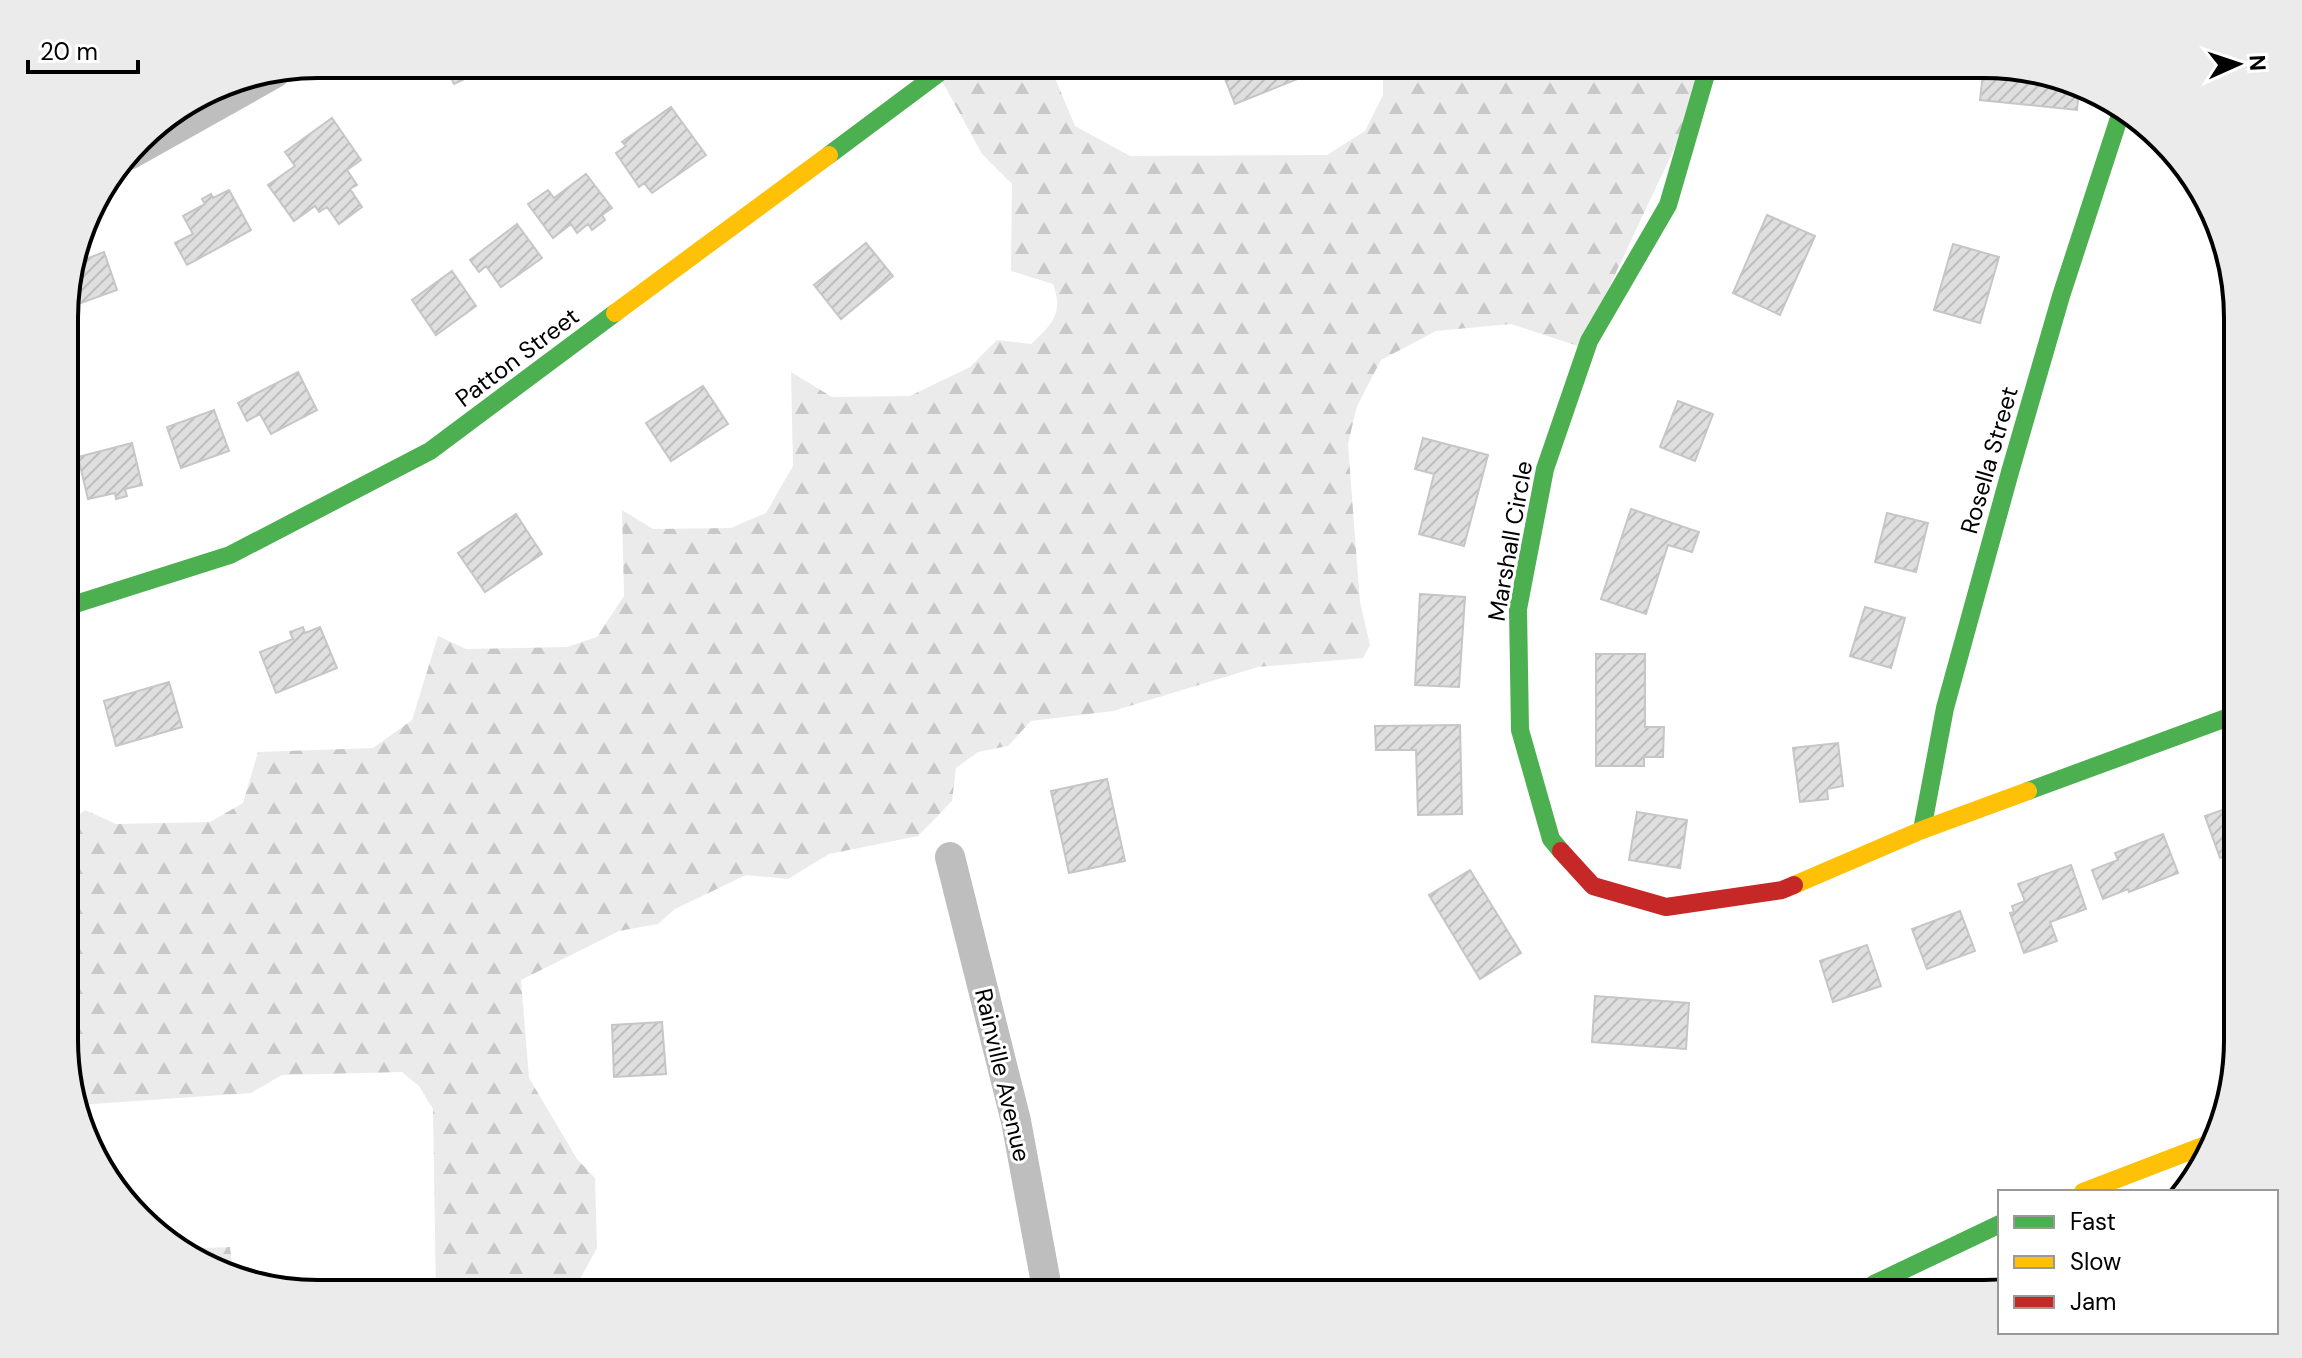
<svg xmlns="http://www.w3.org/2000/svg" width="2302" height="1358" font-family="'DM Sans',sans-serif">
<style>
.forest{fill:url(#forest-firs)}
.building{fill:url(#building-hatch);stroke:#c6c6c6;stroke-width:2}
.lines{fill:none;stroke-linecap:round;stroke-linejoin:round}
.street{stroke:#bebebe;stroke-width:30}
.fast{stroke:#4caf50;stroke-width:18}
.slow{stroke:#ffc107;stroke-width:18}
.jam{stroke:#c62828;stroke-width:18}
.labels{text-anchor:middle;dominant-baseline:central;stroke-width:6;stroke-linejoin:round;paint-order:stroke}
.street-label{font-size:24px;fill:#000;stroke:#fff}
.rim{fill:none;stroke:#000;stroke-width:4}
</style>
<defs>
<pattern id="forest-firs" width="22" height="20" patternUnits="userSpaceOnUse" patternTransform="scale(2)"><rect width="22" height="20" fill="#ebebeb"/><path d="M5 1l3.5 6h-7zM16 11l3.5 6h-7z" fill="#c8c8c8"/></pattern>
<pattern id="building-hatch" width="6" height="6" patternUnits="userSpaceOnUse" patternTransform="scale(2)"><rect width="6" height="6" fill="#dfdfdf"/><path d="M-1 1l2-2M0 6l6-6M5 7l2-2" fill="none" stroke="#bebebe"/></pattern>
</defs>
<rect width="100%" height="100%" fill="#fff"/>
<path class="forest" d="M 958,64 L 1044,64 L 1055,78 L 1075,126 L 1130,156 L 1327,155 L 1365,131 L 1383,95 L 1383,64 L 1714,64 L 1581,347 L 1511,324 L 1436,331 L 1381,360 L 1357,406 L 1348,444 L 1360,602 L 1370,645 L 1363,658 L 1258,667 L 1113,711 L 1031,721 L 1008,746 L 978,752 L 956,768 L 952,801 L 918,836 L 829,854 L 788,879 L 746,875 L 675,909 L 658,924 L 619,931 L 521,980 L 529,1078 L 577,1159 L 595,1178 L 597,1248 L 572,1294 L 436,1294 L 433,1109 L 419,1086 L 402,1072 L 282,1075 L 251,1093 L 78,1105 L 66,1072 L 66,825 L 85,810 L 116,824 L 210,822 L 243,803 L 258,752 L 373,748 L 412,720 L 438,636 L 466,649 L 567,647 L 597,637 L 624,596 L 622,510 L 653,529 L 731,528 L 766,513 L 793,466 L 791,372 L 832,397 L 910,396 L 970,367 L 997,340 L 1031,344 C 1052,325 1064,313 1053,284 L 1011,271 L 1012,184 L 982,154 L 942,81 Z
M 230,1247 L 233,1271 L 191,1260 L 180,1249 Z"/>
<path class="building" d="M 444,64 L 497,64 L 454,84 Z
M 1219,64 L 1306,64 L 1310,74 L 1235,104 Z
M 1984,64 L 2079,90 L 2077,110 L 1980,100 Z
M 671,107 L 706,155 L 652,193 L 644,183 L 639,187 L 616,153 L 626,146 L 622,142 Z
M 332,118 L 361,160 L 347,170 L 357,185 L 350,189 L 362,207 L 339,224 L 327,207 L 319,212 L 315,206 L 294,221 L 268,185 L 295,166 L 285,152 Z
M 586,174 L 612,208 L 602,215 L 605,220 L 592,230 L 588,224 L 577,233 L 571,224 L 553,238 L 528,204 L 548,190 L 554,198 Z
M 229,190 L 251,230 L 187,265 L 175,243 L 193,234 L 183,216 L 205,204 L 202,199 L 211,194 L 213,198 Z
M 1767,215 L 1815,236 L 1780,315 L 1733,293 Z
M 517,224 L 542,258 L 501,287 L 486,266 L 479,272 L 470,260 Z
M 866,243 L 893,276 L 841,319 L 814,285 Z
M 1953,244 L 1999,257 L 1980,323 L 1934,310 Z
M 104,252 L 117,290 L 70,307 L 66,286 L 73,264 Z
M 452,271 L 476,306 L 436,335 L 412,300 Z
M 298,372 L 317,410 L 271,434 L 260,414 L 247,421 L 238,403 Z
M 703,386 L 728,424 L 671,461 L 646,423 Z
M 1678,401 L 1713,414 L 1695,461 L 1660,447 Z
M 214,410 L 229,451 L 181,468 L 167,427 Z
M 1423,438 L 1488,455 L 1464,546 L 1419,534 L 1434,474 L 1415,469 Z
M 132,443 L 142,485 L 125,489 L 127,496 L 116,499 L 115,493 L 88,499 L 78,457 Z
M 1631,509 L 1699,532 L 1692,552 L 1668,545 L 1646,614 L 1601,599 Z
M 1887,513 L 1928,523 L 1916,572 L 1875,562 Z
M 516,514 L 542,554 L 485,592 L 458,553 Z
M 1420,594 L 1465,597 L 1459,687 L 1415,685 Z
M 1865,607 L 1905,618 L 1891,668 L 1850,656 Z
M 303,627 L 305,633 L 320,627 L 337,668 L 276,693 L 260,652 L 293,639 L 290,632 Z
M 1596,654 L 1645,654 L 1645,727 L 1664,727 L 1663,757 L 1644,757 L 1644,766 L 1596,766 Z
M 169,682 L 182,727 L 116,746 L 104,701 Z
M 1460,725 L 1462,814 L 1418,815 L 1416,750 L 1376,750 L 1375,726 Z
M 1838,743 L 1843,786 L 1827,789 L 1828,799 L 1800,802 L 1793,748 Z
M 1107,779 L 1125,861 L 1069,873 L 1051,791 Z
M 2237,805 L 2237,852 L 2220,858 L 2205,816 Z
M 1637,812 L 1687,820 L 1680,868 L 1629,860 Z
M 2163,834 L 2178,873 L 2129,892 L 2128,889 L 2103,899 L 2092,870 L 2118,860 L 2115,853 Z
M 2071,865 L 2086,909 L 2050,922 L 2057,941 L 2024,953 L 2010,913 L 2014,912 L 2012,906 L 2025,901 L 2018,884 Z
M 1470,870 L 1521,953 L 1480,979 L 1429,895 Z
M 1960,911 L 1975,951 L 1927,969 L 1912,929 Z
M 1867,945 L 1881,986 L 1833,1002 L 1820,961 Z
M 1595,996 L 1689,1003 L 1686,1049 L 1592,1042 Z
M 662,1022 L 666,1074 L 614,1077 L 612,1025 Z"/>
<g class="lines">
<path class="street" d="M 129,155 L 275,73
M 950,857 L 1016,1121 L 1048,1294"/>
<path class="fast" d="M 829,155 L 951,64
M 66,607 L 230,555 L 430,451 L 615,313
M 2028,791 L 2237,714
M 1922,830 L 1945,708 L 2010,472 L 2061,296 L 2122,109
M 1561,851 L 1551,839 L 1520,730 L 1518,609 L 1545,469 L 1589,341 L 1668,205 L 1709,64
M 1860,1294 L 1874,1284 L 2000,1224"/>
<path class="slow" d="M 615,313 L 829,155
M 1794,885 L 1922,830 L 2028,791
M 2083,1192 L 2211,1143"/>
<path class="jam" d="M 1561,851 L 1593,886 L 1666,907 L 1782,890 L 1794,885"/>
</g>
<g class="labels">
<g class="street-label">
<text transform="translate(517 357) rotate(-37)">Patton Street</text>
<text transform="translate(1989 460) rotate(-74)">Rosella Street</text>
<text transform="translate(1510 541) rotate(-80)">Marshall Circle</text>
<text transform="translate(1003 1075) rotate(77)">Rainville Avenue</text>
</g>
</g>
<path d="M0 0H2302V1358H0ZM318 78H1984A240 240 0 0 1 2224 318V1040A240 240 0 0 1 1984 1280H318A240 240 0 0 1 78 1040V318A240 240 0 0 1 318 78Z" fill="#ebebeb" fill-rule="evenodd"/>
<path class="rim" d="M318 78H1984A240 240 0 0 1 2224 318V1040A240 240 0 0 1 1984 1280H318A240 240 0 0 1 78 1040V318A240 240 0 0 1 318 78Z"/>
<rect x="1998" y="1190" width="280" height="144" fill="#ffffff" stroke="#999999" stroke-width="2"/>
<rect x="2014" y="1216" width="40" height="12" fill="#4caf50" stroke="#999999" stroke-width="2"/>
<text x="2070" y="1230" font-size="24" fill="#000000">Fast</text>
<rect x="2014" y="1256" width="40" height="12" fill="#ffc107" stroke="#999999" stroke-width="2"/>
<text x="2070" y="1270" font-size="24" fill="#000000">Slow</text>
<rect x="2014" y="1296" width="40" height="12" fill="#c62828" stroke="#999999" stroke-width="2"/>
<text x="2070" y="1310" font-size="24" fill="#000000">Jam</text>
<g transform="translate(2238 64) rotate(87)" stroke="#ffffff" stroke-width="6" paint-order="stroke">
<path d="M0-6L14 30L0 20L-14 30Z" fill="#000000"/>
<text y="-12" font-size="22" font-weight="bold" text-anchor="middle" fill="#000000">N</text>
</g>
<path d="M28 60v12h110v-12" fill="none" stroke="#000000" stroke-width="4"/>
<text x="40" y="60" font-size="24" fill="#000000" stroke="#ffffff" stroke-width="6" paint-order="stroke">20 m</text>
</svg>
